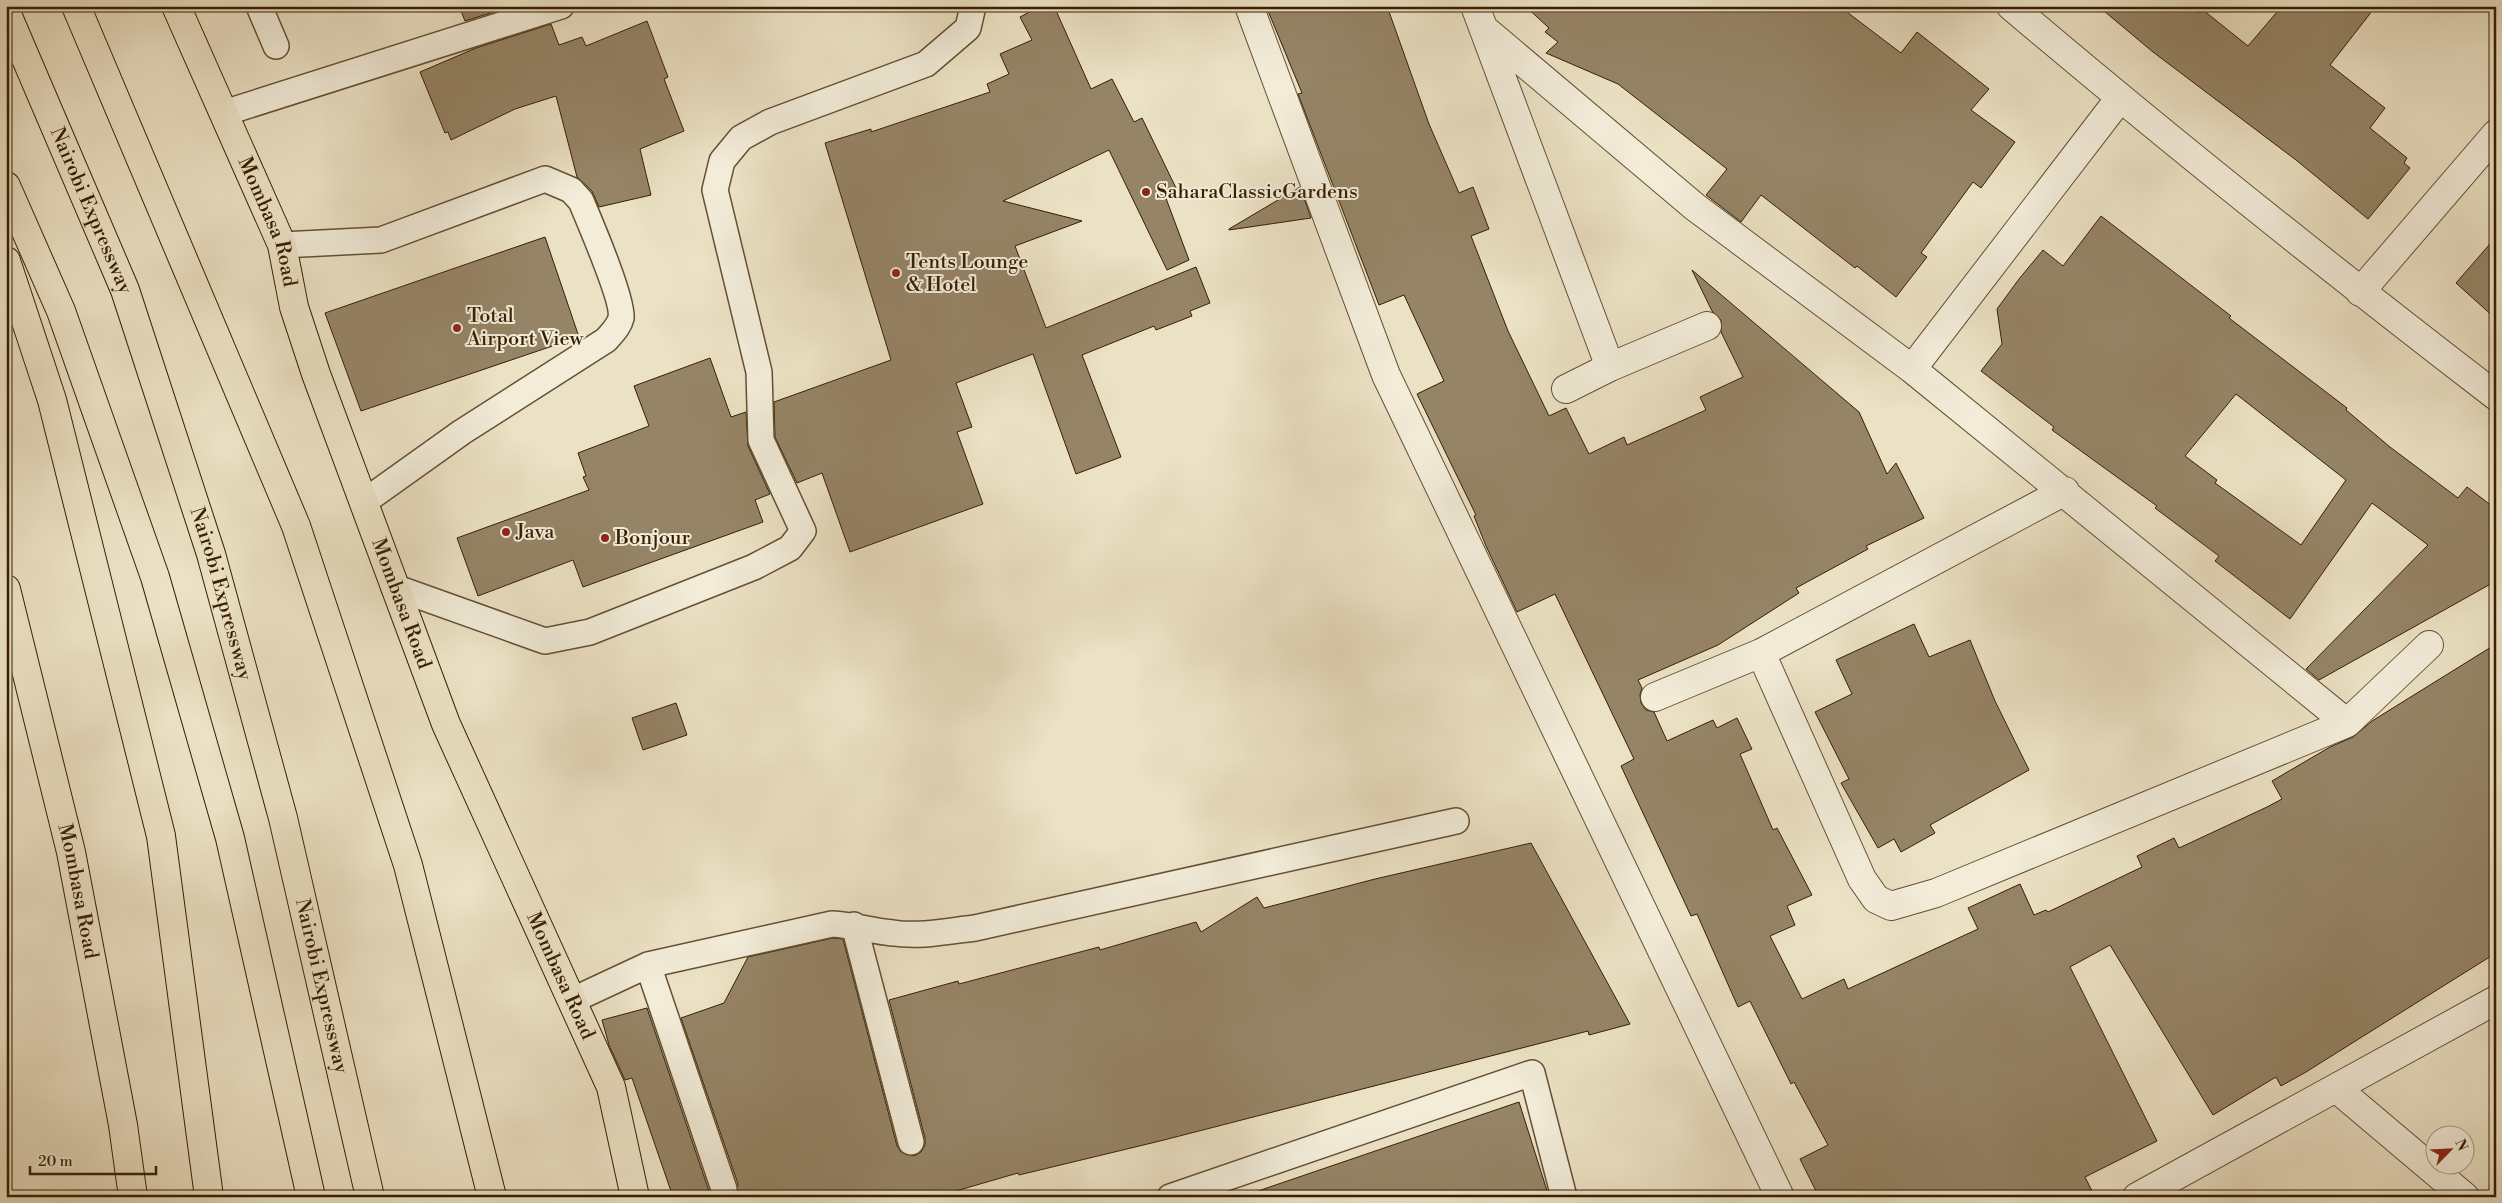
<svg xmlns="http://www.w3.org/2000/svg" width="2502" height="1203" font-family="'Libre Bodoni',serif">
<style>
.building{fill:#958466;stroke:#371f00;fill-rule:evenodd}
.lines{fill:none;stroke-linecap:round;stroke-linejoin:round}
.service-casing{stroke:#645031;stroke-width:28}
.minor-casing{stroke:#645031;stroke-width:30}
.trunk-casing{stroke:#371f00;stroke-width:30}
.motorway-casing{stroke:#371f00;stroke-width:30}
.service{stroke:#f2ecd9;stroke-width:25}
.minor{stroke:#f2ecd9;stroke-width:28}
.trunk{stroke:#ebe1c4;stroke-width:28}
.motorway{stroke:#ebe1c4;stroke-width:28}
.poi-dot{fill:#8f2418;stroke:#f2ecd9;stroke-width:2}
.labels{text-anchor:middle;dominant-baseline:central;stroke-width:4;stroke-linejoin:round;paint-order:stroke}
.poi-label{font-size:20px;fill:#371f00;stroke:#f2ecd9;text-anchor:start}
.street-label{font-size:20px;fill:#371f00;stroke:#f2ecd9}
</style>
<rect width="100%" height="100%" fill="#ebe1c4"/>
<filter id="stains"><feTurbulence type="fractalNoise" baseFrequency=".004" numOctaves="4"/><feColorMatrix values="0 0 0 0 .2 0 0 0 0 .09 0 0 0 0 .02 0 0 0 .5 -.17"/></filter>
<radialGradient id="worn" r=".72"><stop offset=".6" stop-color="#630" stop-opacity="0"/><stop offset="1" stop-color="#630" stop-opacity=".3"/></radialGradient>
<path class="building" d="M 459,6 L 513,6 L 465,21 Z
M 1041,6 L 1054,6 L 1091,89 L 1112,79 L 1134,122 L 1142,118 L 1176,188 L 1164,193 L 1189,260 L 1167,270 L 1109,150 L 1003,201 L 1082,221 L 1015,246 L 1046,328 L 1196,267 L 1210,303 L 1190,311 L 1192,316 L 1156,330 L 1154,326 L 1082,355 L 1121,457 L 1076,474 L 1033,354 L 956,383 L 972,427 L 957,432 L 983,504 L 850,552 L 822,473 L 797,483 L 775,437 L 774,402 L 891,360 L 825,143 L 871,129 L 871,132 L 990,92 L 987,84 L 1009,74 L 1000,54 L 1032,40 L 1020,17 Z
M 1266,6 L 1387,6 L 1429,124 L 1459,193 L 1473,187 L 1489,229 L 1471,236 L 1508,331 L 1549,416 L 1566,408 L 1589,454 L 1624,437 L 1627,445 L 1706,410 L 1700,397 L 1743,377 L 1721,332 L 1721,320 L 1712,311 L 1692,270 L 1859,412 L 1887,474 L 1896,463 L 1924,518 L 1866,546 L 1868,549 L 1796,588 L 1799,593 L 1718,645 L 1638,680 L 1642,688 L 1640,695 L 1641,703 L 1646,710 L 1654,712 L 1667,741 L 1713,720 L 1717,728 L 1737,718 L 1752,749 L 1740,754 L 1773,830 L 1777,828 L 1812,895 L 1787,906 L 1795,925 L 1770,936 L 1802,999 L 1844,979 L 1848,989 L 1978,929 L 1968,908 L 2020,884 L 2034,915 L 2046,910 L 2048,912 L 2142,867 L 2137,856 L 2174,838 L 2179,848 L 2267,807 L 2282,799 L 2272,781 L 2330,747 L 2353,737 L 2372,721 L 2496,644 L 2496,953 L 2306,1072 L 2281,1086 L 2276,1077 L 2213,1115 L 2110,945 L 2070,967 L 2157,1141 L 2085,1177 L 2095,1197 L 1819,1197 L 1800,1159 L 1828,1145 L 1794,1082 L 1791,1084 L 1750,1001 L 1738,1007 L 1697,914 L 1691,916 L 1621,766 L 1634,759 L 1555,594 L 1517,612 L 1486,546 L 1474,516 L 1476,515 L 1417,394 L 1444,381 L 1404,295 L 1379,305 L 1298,94 L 1302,93 Z
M 1525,6 L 1839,6 L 1901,53 L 1917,32 L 1989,89 L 1971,110 L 2015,142 L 1981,188 L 1973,182 L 1921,253 L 1927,257 L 1896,297 L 1857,266 L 1855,268 L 1761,195 L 1741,222 L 1706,195 L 1727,169 L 1618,84 L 1546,53 L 1558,42 L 1545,32 L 1549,28 Z
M 2098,6 L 2189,6 L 2198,13 L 2203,10 L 2248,46 L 2282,6 L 2376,6 L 2330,65 L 2385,108 L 2370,128 L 2407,158 L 2404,163 L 2410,168 L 2368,219 L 2296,160 L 2153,52 Z
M 647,21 L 668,77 L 664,79 L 684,131 L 640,149 L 651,195 L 599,207 L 592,191 L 577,177 L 556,96 L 515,109 L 451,140 L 448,132 L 445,133 L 420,72 L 476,48 L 551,24 L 559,45 L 582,37 L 586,46 Z
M 1300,187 L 1311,218 L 1229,230 L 1229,229 Z
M 2101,216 L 2231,316 L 2229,318 L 2347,408 L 2346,410 L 2390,447 L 2458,498 L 2467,487 L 2496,509 L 2496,581 L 2319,680 L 2306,669 L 2428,545 L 2372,503 L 2290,619 L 2215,561 L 2219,556 L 2155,508 L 2157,506 L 2052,430 L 2054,427 L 1981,371 L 2002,344 L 1997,309 L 2019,279 L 2043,250 L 2063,266 ZM 2236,394 L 2346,480 L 2301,545 L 2215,483 L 2217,480 L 2185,456 Z
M 545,237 L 579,337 L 361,411 L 325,313 Z
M 2496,237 L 2496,319 L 2456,283 Z
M 710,358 L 731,417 L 746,412 L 748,446 L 770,494 L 755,500 L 763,522 L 583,587 L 573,560 L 478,596 L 457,538 L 589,490 L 583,477 L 586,476 L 578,453 L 649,426 L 634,386 Z
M 1914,624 L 1929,657 L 1970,640 L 1995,701 L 2029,770 L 1930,825 L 1935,833 L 1901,852 L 1894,839 L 1878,848 L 1841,783 L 1849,779 L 1815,712 L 1852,694 L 1836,660 Z
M 676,703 L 687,735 L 643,750 L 632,718 Z
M 1531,843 L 1630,1024 L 1589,1035 L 1588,1031 L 1160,1141 L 1019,1175 L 1018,1173 L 935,1197 L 736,1197 L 738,1184 L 681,1018 L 724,1003 L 748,957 L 833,938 L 843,939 L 897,1146 L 901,1152 L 914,1156 L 921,1152 L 925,1145 L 925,1138 L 889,1000 L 958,981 L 959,984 L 1099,947 L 1100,950 L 1196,922 L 1201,932 L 1257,897 L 1264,908 L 1375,879 Z
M 647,1008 L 710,1194 L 712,1197 L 673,1197 L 632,1078 L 625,1080 L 609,1045 L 602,1020 Z
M 1519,1102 L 1549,1197 L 1259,1197 L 1258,1191 Z"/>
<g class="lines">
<g class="service-casing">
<path id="service" d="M 259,6 L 276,46
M 224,113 L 561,6
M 282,245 L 381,240 L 545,179 L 571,190 L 581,201 C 589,220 624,302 621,318 C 619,327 611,334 606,340 L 462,432 L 364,502
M 394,587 L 545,641 L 590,632 L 754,567 L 790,548 L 803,531 L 761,440 L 759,372 L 715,190 L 722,161 L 741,138 L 770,122 L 926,64 L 968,28 L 973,6
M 854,925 L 911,1142
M 648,965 L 724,1189
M 573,1000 L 648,965 L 832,924 C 853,925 872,931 893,933 C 921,937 948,931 975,928 L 1456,821
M 1170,1197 L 1532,1073 L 1564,1197"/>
</g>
<g class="minor-casing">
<path id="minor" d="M 1249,6 L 1386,375 L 1780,1197
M 1475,6 L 1610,367
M 2011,6 C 2169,140 2332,270 2496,396
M 1484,29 L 1695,207 L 1912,369 L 2347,723
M 2360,292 L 2496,134
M 1912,369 L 2120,98
M 1566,389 L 1610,367 L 1707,326
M 1761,653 L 1862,879 L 1876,899 L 1891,906 L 1936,893 L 2347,723 L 2429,645
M 1655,697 L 1761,653 L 2065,491
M 2336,1088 L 2465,1197
M 2137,1197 L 2496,1000"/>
</g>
<g class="trunk-casing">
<g id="trunk">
<path id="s1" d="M 176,6 L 282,245 L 294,307 L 316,374 L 446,724 L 611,1087 L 635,1197"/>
<path id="s2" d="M 6,589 L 71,852 L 123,1125 L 133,1197"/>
</g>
</g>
<g class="motorway-casing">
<g id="motorway">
<path d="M 76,6 L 296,526 L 408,865 L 492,1197"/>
<path id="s3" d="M 6,12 L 125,290 L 211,554 L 283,818 L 370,1197"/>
<path d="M 6,186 L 61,311 L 155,577 L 230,838 L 311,1197"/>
<path d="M 6,261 L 52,400 L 161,836 L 209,1197"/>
</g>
</g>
<use href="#service" class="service"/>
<use href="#minor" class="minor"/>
<use href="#trunk" class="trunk"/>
<use href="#motorway" class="motorway"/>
</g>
<g class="poi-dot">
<circle cx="1146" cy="192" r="5"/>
<circle cx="896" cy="273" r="5"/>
<circle cx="457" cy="328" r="5"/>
<circle cx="506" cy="532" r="5"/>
<circle cx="605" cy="538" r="5"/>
</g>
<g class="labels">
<g class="poi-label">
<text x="1156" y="192">SaharaClassicGardens</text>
<text x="906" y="262">Tents Lounge<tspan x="906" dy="23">&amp; Hotel</tspan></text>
<text x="467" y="316">Total<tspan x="467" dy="23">Airport View</tspan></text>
<text x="516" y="532">Java</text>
<text x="615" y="538">Bonjour</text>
</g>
<g class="street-label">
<text stroke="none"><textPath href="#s3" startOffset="216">Nairobi Expressway</textPath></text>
<text stroke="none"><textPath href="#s1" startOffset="235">Mombasa Road</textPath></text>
<text stroke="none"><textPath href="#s3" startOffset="621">Nairobi Expressway</textPath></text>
<text stroke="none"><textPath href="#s1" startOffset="640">Mombasa Road</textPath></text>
<text stroke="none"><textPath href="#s2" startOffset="311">Mombasa Road</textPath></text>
<text stroke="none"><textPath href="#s1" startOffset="1045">Mombasa Road</textPath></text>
<text stroke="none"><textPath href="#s3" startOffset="1026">Nairobi Expressway</textPath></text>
</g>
</g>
<rect width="2502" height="1203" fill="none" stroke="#ebe1c4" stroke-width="25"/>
<rect x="8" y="8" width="2487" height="1188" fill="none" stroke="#371f00" stroke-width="2.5"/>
<rect x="12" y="12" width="2477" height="1178" fill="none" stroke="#371f00"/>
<g transform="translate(2450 1150) rotate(66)"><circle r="24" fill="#f2ecd9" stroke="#a79a82"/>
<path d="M0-4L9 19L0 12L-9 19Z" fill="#8f2418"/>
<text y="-8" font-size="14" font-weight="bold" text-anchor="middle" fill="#371f00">N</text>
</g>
<path d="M30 1166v8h126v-8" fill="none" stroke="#371f00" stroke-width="2.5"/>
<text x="38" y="1166" font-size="15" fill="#371f00" stroke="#f2ecd9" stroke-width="4" paint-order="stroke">20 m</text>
<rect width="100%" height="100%" filter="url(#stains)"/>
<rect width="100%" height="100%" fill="url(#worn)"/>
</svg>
